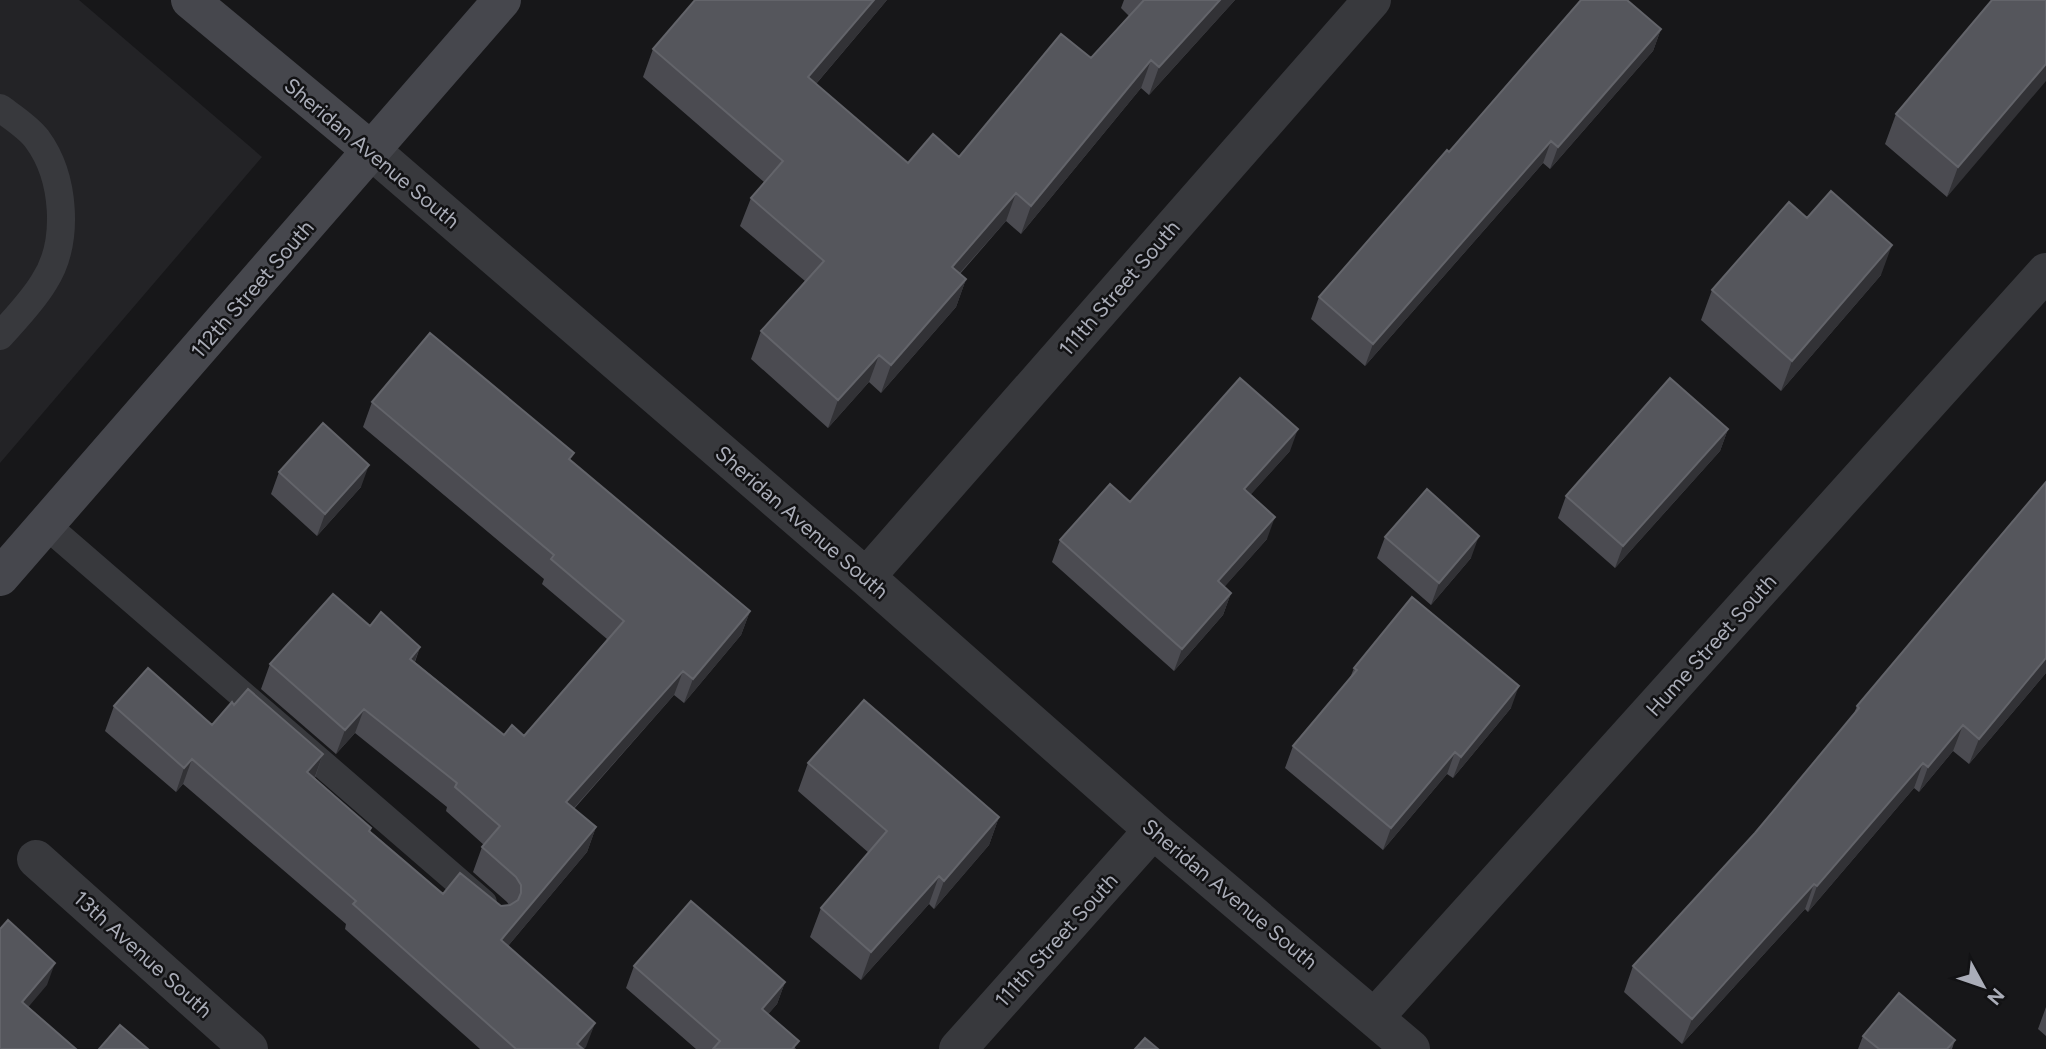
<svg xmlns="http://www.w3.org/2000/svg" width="2046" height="1049" font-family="Figtree,sans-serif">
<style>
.built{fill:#232326}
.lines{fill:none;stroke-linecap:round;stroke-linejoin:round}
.lane{stroke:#38393d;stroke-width:28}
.street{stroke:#38393d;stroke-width:38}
.secondary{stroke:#46474d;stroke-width:38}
.wall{fill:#4b4b51}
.shaded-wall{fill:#323236}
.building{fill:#55565c;stroke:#63646a;stroke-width:2}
.labels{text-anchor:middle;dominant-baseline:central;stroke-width:5;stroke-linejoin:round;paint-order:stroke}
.street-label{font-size:21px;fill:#aaadb8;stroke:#121214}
</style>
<rect width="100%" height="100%" fill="#171719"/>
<path class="built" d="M 0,0 L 79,0 L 262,157 L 0,463 Z"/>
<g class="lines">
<path class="lane" d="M 0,108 C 12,117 28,127 37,139 C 65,177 70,242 44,282 C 32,302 15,319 0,336
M 46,525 L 483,903"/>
<path class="street" d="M 372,151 L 866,577 L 1153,830 L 1411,1049
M 866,577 L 1372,0
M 36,859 L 249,1049
M 1375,1017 L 2046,272
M 958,1049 L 1153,830"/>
<path class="secondary" d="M 190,0 L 372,151
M 0,577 L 502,0"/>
</g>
<path class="wall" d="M 887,0 L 816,84 L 908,163 L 959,157 L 1091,58 L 1129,16 L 1121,8 L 1124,0 L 1235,0 L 1149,95 L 1141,88 L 1021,234 L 1006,221 L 960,274 L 966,279 L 956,307 L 881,393 L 869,382 L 828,428 L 751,359 L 761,331 L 805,281 L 740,226 L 751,198 L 764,182 L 643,77 L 653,49 Z
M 2046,0 L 1947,197 L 1885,144 L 1896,114 Z
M 1661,29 L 1653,51 L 1550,169 L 1543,163 L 1365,366 L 1311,319 L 1319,297 Z
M 1807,218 L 1881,275 L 1781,391 L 1701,320 L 1712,290 Z
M 372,402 L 571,461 L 750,611 L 741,635 L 684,703 L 674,695 L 574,809 L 596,827 L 587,852 L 508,946 L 595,1023 L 584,1049 L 480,1049 L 345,929 L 346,924 L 183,784 L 176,792 L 105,731 L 114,706 L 212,725 L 234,705 L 323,754 L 315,778 L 371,828 L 370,831 L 443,894 L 501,906 L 509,905 L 507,902 L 473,872 L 482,847 L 484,845 L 446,811 L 447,807 L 355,733 L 336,754 L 261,689 L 270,664 L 370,626 L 420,647 L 415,662 L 504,735 L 524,736 L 607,639 L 542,584 L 544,579 L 363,427 Z
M 1728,429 L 1720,451 L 1615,568 L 1558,518 L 1566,496 Z
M 1290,451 L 1250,495 L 1267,539 L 1224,587 L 1231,593 L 1223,615 L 1174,671 L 1052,562 L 1060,540 L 1130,502 Z
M 279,472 L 361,487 L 317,536 L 271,494 Z
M 1385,537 L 1471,558 L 1431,605 L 1377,558 Z
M 1354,668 L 1511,708 L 1453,778 L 1447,774 L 1383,850 L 1285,768 L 1293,746 L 1350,678 Z
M 2046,673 L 1969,764 L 1953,751 L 1919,792 L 1914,788 L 1808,912 L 1805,909 L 1682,1044 L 1624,992 L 1633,966 L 1755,833 L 1853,716 L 1857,706 Z
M 808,763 L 999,817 L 989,845 L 934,909 L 929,904 L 861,980 L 810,937 L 821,908 L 869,853 L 798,791 Z
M 634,966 L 785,982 L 777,1004 L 768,1014 L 796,1049 L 696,1049 L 626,988 Z
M 2046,1007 L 2046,1036 L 2038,1029 Z
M 1863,1036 L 1955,1040 L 1952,1049 L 1858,1049 Z"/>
<path class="shaded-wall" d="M 874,0 L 887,0 L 798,105 L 808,77 Z
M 1220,0 L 1235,0 L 1149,95 L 1159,67 Z
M 1661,29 L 1653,51 L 1550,169 L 1558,147 Z
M 1151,60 L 1141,88 L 1021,234 L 1031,206 Z
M 2046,64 L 2046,81 L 1947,197 L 1958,167 Z
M 1551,141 L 1543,163 L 1365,366 L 1373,344 Z
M 1016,193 L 1006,221 L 941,294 L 952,267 Z
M 1892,245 L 1881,275 L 1781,391 L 1792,361 Z
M 966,279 L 956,307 L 881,393 L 891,365 Z
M 879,355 L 869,382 L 828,428 L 838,400 Z
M 1298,429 L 1290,451 L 1236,511 L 1244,489 Z
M 1728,429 L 1720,451 L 1615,568 L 1623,546 Z
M 369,465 L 361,487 L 317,536 L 325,514 Z
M 1275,517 L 1267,539 L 1210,603 L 1218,581 Z
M 1479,536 L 1471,558 L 1431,605 L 1439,583 Z
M 1231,593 L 1223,615 L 1174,671 L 1182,649 Z
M 750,611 L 741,635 L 684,703 L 693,679 Z
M 420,647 L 411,671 L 410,659 Z
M 2046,658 L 2046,673 L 1969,764 L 1979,739 Z
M 683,671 L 674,695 L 557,827 L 566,802 Z
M 1519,686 L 1511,708 L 1453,778 L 1461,757 Z
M 364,709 L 355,733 L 336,754 L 345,730 Z
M 1963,725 L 1953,751 L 1919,792 L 1928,767 Z
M 1455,752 L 1447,774 L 1383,850 L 1391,828 Z
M 323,754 L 314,779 L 307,772 Z
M 192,759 L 183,784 L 176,792 L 184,768 Z
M 1923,763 L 1914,788 L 1808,912 L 1817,886 Z
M 999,817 L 989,845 L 934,909 L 944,881 Z
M 596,827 L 587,852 L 492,965 L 501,940 Z
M 939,876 L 929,904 L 861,980 L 871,952 Z
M 1814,884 L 1805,909 L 1682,1044 L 1692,1019 Z
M 55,963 L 47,985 L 14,1024 L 22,1002 Z
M 785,982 L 777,1004 L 754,1031 L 762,1009 Z
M 595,1023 L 586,1047 L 584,1049 L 575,1049 L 577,1044 Z"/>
<path class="building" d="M 695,0 L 874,0 L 808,77 L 908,163 L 933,134 L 959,157 L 1061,34 L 1091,58 L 1144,0 L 1220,0 L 1159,67 L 1151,60 L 1031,206 L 1016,193 L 952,267 L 966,279 L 891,365 L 879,355 L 838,400 L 761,331 L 824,261 L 751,198 L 783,161 L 653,49 Z
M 1581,0 L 1627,0 L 1661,29 L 1558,147 L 1551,141 L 1373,344 L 1319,297 L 1447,150 L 1449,152 Z
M 1992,0 L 2046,0 L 2046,64 L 1958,167 L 1896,114 Z
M 1831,191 L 1892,245 L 1792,361 L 1712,290 L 1789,202 L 1807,218 Z
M 430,333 L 574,453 L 569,459 L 750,611 L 693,679 L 683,671 L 566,802 L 596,827 L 501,940 L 595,1023 L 577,1044 L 583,1049 L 516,1049 L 353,904 L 356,901 L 192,759 L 184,768 L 114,706 L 148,668 L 212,725 L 232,702 L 234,705 L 248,689 L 323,754 L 307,772 L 371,828 L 369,831 L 443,894 L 460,873 L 501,906 L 510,905 L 518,900 L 521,893 L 521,885 L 516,877 L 482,847 L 500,826 L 455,787 L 457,783 L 364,709 L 345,730 L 270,664 L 333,594 L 370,626 L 381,612 L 420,647 L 410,659 L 504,735 L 512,725 L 524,736 L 624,621 L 551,559 L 554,555 L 372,402 Z
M 1240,378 L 1298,429 L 1244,489 L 1275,517 L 1218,581 L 1231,593 L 1182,649 L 1060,540 L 1110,484 L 1130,502 Z
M 1670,378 L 1728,429 L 1623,546 L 1566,496 Z
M 323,423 L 369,465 L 325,514 L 279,472 Z
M 2046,482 L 2046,658 L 1979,739 L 1963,725 L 1928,767 L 1923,763 L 1817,886 L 1814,884 L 1692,1019 L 1633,966 L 1755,833 L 1859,708 L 1857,706 Z
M 1427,489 L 1479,536 L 1439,583 L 1385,537 Z
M 1412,597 L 1519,686 L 1461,757 L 1455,752 L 1391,828 L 1293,746 L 1357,670 L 1354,668 Z
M 864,700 L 999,817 L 944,881 L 939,876 L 871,952 L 821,908 L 887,831 L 808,763 Z
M 691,901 L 785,982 L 762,1009 L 799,1041 L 792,1049 L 713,1049 L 720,1041 L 634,966 Z
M 8,920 L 55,963 L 22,1002 L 76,1049 L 0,1049 L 0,929 Z
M 1899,993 L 1955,1040 L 1947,1049 L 1879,1049 L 1863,1036 Z
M 120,1025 L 148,1049 L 99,1049 Z
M 1145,1038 L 1158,1049 L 1135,1049 Z"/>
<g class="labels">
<g class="street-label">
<text transform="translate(372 153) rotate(40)">Sheridan Avenue South</text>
<text transform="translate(1119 288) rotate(-49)">111th Street South</text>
<text transform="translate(252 289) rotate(-49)">112th Street South</text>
<text transform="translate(802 522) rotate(41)">Sheridan Avenue South</text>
<text transform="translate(1711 645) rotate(-48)">Hume Street South</text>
<text transform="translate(1230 894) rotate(40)">Sheridan Avenue South</text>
<text transform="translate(1056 940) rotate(-48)">111th Street South</text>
<text transform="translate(143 954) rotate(42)">13th Avenue South</text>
</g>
</g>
<g transform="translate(1983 986) rotate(130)" stroke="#121214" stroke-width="5" paint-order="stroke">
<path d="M0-5L12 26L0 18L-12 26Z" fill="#aaadb8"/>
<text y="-10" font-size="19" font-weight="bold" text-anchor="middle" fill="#aaadb8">N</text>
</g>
</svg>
